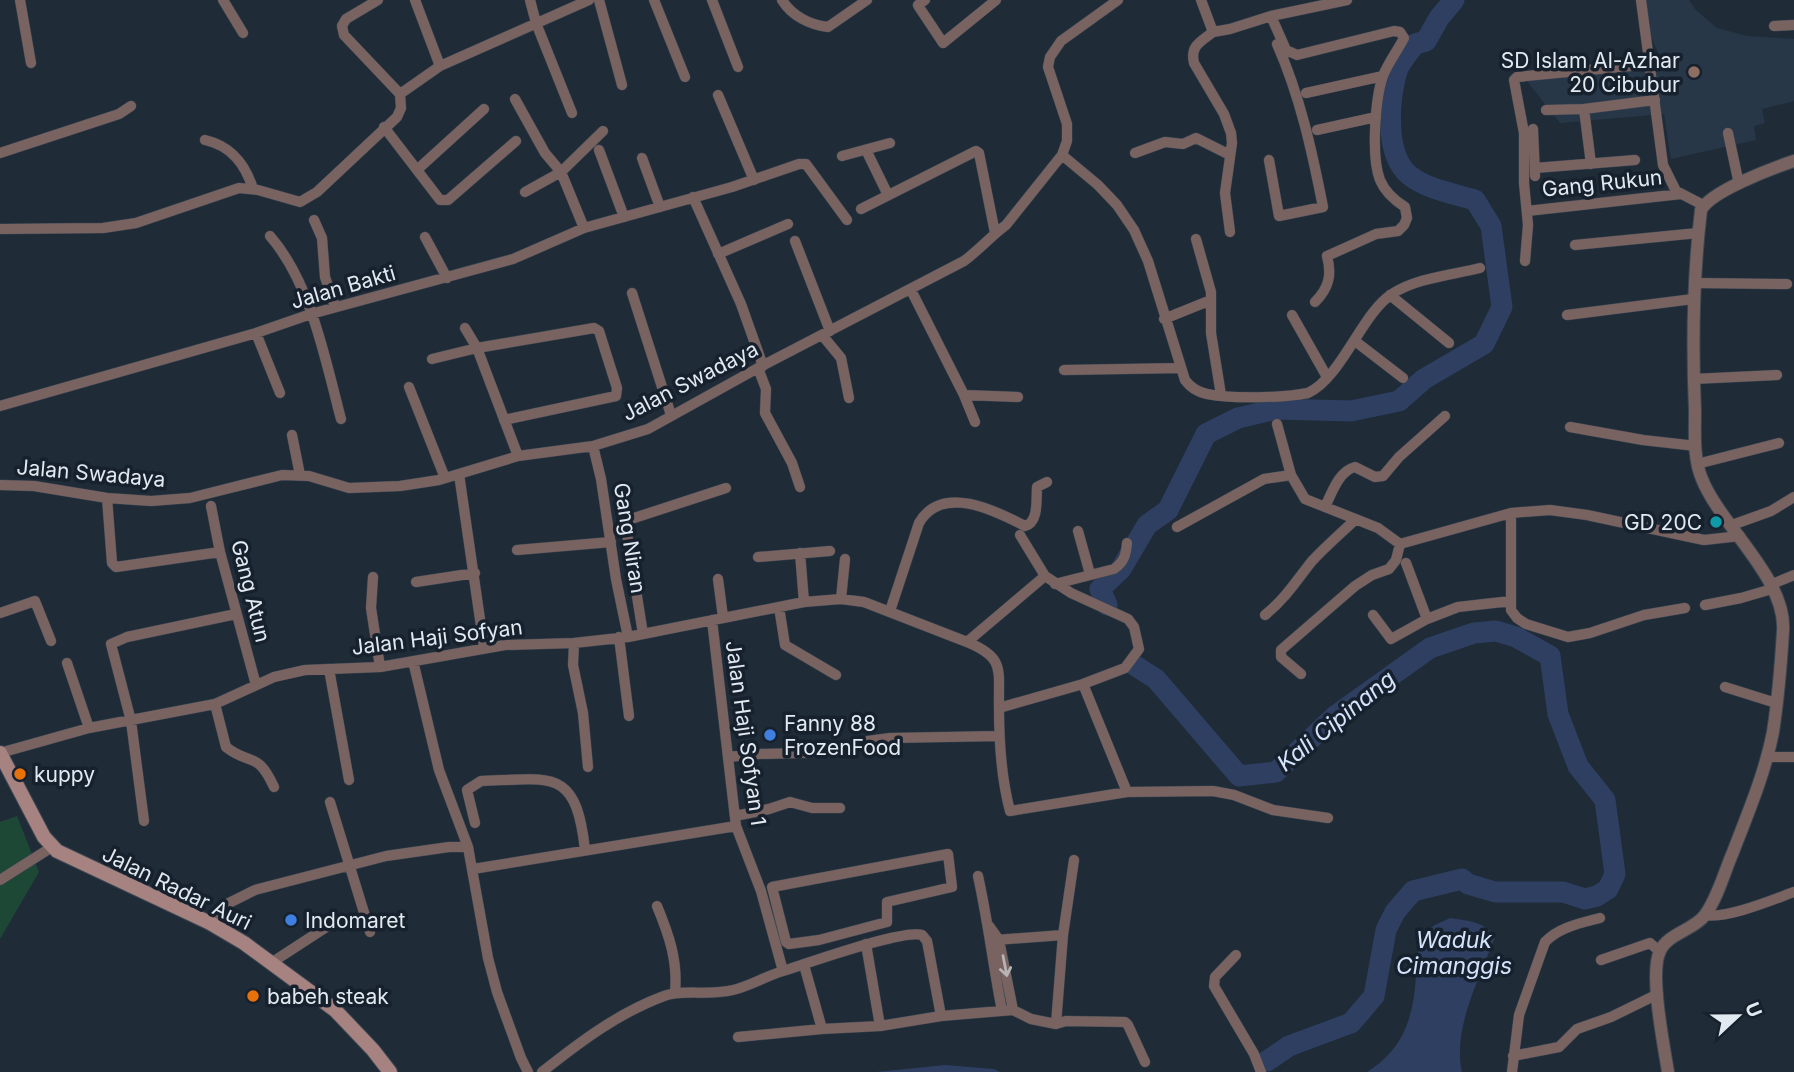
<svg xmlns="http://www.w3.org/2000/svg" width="1794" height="1072" font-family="Inter,sans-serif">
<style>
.built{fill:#273747}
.green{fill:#1e4836}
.water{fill:#2e3f62}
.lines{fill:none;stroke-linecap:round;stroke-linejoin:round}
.river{stroke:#2e3f62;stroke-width:21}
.minor-casing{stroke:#3a4651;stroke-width:11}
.tertiary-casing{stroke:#3a4651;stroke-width:14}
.secondary-casing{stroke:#3a4651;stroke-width:16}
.minor{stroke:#796361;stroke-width:10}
.tertiary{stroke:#796361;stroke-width:12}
.secondary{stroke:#a68380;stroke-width:14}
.oneway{stroke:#b7b3b7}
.education-dot{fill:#8d6e63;stroke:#16212d;stroke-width:2.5}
.culture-dot{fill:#0f9aa8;stroke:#16212d;stroke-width:2.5}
.shop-dot{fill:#3f7fe0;stroke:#16212d;stroke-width:2.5}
.food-dot{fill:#e8710a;stroke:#16212d;stroke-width:2.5}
.labels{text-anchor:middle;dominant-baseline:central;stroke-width:7;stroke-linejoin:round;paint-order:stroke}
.poi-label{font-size:21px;fill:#e1e9f1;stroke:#16212d;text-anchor:start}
.street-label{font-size:21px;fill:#e1e9f1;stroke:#16212d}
.water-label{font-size:23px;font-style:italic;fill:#d6e3fc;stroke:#16212d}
</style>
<rect width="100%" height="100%" fill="#1f2b37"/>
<path class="built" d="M 1644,0 L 1689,0 L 1696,10 L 1717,28 L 1747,36 L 1794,39 L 1794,101 L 1762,109 L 1765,123 L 1754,126 L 1756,140 L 1671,159 L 1664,114 L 1560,123 L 1526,80 L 1663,65 L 1648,29 Z"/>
<path class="green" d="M 17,816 L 39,872 L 0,939 L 0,822 Z"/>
<path class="water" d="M 1450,918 C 1468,921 1484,921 1495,937 C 1480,978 1452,1028 1462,1072 L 1367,1072 C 1404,1049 1414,1016 1416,974 C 1417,961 1418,942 1426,932 C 1432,925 1442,922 1450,918 Z
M 945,1065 L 994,1069 L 1000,1072 L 876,1072 Z"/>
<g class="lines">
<path class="river" d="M 1107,605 L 1100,589 L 1121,569 L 1147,525 L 1168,510 L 1206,434 L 1238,418 L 1276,409 L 1351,411 L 1399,401 L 1424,379 L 1484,344 L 1502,307 L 1491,226 L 1475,200 C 1454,194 1426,189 1409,175 C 1384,154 1389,99 1397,71 C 1400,62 1409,52 1415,44 L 1426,41 L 1439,18 L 1454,0
M 1134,665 L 1156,679 L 1239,776 L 1276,772 L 1335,716 L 1430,648 L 1474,633 L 1496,631 L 1516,637 L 1550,656 L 1558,714 L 1578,766 L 1605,800 L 1615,874 L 1608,889 L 1597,896 L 1585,899 L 1563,892 L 1495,892 L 1468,884 L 1462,879 L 1413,891 L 1395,912 L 1386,930 L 1374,996 L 1351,1023 L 1289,1046 L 1267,1061"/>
<g class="minor-casing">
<path id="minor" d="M 20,0 L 31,63
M 223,0 L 243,33
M 378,0 L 346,19 L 342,26 L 344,35 L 400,94
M 415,0 L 440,66
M 530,0 L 536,23 L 572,113
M 599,0 L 622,85
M 654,0 L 685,77
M 712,0 L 738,67
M 782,0 C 792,16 810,25 828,27 L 867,0
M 925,0 L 918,5 L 919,7 L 943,43 L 996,0
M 1201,0 L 1213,32 L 1230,29 L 1271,16 L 1347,0
M 1641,0 L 1663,165 L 1676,191 L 1703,205
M 1271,16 L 1286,50 L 1297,55 L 1394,31 L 1400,32 L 1404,38 C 1398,50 1388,63 1383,76 C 1375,99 1371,157 1380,180 C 1385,192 1394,200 1405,207 L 1407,218 L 1404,225 L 1398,231 L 1376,234 L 1327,256 C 1332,275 1329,288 1315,302
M 1774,26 L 1794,25
M 1213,32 C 1200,42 1190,46 1194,63 L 1224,114 L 1231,133 L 1232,143 L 1225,193 L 1230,232
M 1306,93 L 1383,76
M 718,95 L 754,180
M 515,99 L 545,153 L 561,172 L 584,228
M 1584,109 L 1591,164
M 1546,110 L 1584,109 L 1655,100
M 384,127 L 440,200 L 448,200 L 516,141
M 1533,129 L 1535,176
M 1317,130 L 1376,117
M 1728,133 L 1739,184
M 205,140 C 231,146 245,163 253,189
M 599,150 L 624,217
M 866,150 L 888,195
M 0,153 L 119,114 L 131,106
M 1135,153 L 1165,142 L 1183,144 L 1196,138 L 1230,155
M 1062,155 L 1098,185 L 1117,205 L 1134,230 L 1148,261 L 1185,380 C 1190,387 1198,392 1207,394 C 1231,399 1284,398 1308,393 C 1342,377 1362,313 1392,294 C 1416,278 1452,275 1480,268
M 842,156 L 890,143
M 642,158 L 660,207
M 1269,160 L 1279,216 L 1323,207 C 1312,151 1300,96 1277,44
M 1535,168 L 1635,160
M 418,169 L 484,109
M 525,192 L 561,172 L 603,131
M 693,197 L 741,304 L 763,366
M 861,209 L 976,151 L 979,153 L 995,233
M 1527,211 L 1681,194
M 314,220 L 322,238 L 325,277 L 335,307
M 0,229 L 103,228 L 136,223 L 239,188 L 258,190 L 300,202 L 317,192 L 397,117 L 401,108 L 400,94 L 440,66 L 589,0
M 270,236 C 311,283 325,359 341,419
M 425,237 L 447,278
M 1196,239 L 1211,292 L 1211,333 L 1221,395
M 795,241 L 830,331
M 1575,245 L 1698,233
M 718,254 L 788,224
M 1525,261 L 1528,225 L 1524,183 L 1524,133 L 1514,80 L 1517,77 L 1651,64
M 1694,283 L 1787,284
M 911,290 L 964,395 L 975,422
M 632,293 L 671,415
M 1390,295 L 1449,343
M 1292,315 L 1327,377
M 1567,315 L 1693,299
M 1164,319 L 1211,300
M 465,328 L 477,348 L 518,456
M 256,333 L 280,393
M 822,335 L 841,358 L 849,398
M 1355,341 L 1403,378
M 432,359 L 477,348 L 594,328 L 599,331 L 617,388 L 616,396 L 504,420
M 758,368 L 766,389 L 765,413 L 792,463 L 800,487
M 1064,370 L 1181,368
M 1693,379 L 1777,375
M 409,387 L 445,478
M 964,395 L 1018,397
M 0,406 L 256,333 L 311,314 L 513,259 L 584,228 L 732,187 L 799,164 L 806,164 L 847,220
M 1277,424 L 1291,475
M 1570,427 L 1643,440 L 1696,446
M 292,435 L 300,475
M 593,446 L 601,479 L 616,579 L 628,637
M 1697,464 L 1779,443
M 459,474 L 484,647
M 0,485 L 34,486 L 107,498 L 151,501 L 190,498 L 282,475 L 309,476 L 349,488 L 400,486 L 439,480 L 518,456 L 593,446 L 648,429 L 758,368 L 964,261 C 979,250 991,236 1006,225 L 1062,155 L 1067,141 L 1067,124 L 1048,67 L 1050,57 L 1061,41 L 1118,0
M 107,498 L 112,563 L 116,567 L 220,552
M 211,506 L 220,552 L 256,685
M 1325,507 C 1332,492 1339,471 1355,467 L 1375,477 L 1383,476 L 1399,457 L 1445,416
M 1511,513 L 1511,610 L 1517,618 L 1526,624 L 1568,637 L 1590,633 L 1644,615 L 1685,608
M 1732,525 L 1771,511 L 1794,497
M 1177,527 L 1264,479 L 1291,475 L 1305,499 L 1378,528 L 1400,544 L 1511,513 L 1550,510 L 1587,515 L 1704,540 L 1740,536
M 1078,531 L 1090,574
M 517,550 L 611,542
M 800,553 L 804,602
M 758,557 L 830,551
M 1406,563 L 1427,619
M 1045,576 L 1071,593 L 1128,619 L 1134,627 L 1139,649 L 1125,668 L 1083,684 L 999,708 C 999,743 1001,777 1010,811 L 1127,792 L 1213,791 L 1234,795 L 1273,810 L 1328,818
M 373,577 L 371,608 L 380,667
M 718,579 L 723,617
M 416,582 L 475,573
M 1055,584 L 1114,569 C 1124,562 1126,555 1127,543
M 1770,585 L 1794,575
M 841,599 L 845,559
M 1705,605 L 1741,598 L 1772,589
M 779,607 L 785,645 L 836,675
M 890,611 L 919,523 C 942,483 996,511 1025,526 C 1039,522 1036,500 1037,487 L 1047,482
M 0,613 L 35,601 L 51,641
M 1265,615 C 1285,599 1297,580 1312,561 C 1326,546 1341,533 1356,519
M 1373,615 L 1391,639 L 1427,619 L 1458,607 L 1511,601
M 712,620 L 736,826 L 761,891 L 783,971
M 643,634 L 625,521 L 726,488
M 619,637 L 629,716
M 967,642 C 1006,658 998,670 999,708
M 574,643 L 573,665 L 583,713 L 588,767
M 413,661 L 439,770 L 468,847 L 488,958 L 497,992 L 521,1058 L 528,1072
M 67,663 L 89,728
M 329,669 L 349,780
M 1301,674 L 1281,657 L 1281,650 L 1355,586 L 1372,575 L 1389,569 L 1396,560 L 1400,544
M 1083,684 L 1127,792
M 1725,687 L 1776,703
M 215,704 L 226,747 C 250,766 257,750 274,787
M 0,753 L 89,728 L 215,704 L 274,677 L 305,670 L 380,667 L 505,645 L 574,643 L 628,637 L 804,602 L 841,599 L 864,602 L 967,642 L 1045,576 L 1020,535
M 728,757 L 758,754 L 842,752 L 868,741 L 890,738 L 999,736
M 1767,757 L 1794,757
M 330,802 L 370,932
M 735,816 L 769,809 L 790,802 L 812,808 L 840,808
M 144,821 L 131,721 L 111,644 L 127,637 L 236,614
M 475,823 L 467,790 L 481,781 C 552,779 576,767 585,850
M 948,854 L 952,887 L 887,902 L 887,922 L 819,940 L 789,944 L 786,942 L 772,887 Z
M 473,869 L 736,826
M 978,876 C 988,921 993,965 1002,1011
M 0,880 L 52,847
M 657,906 C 669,935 678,961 675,992
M 1705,915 C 1727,919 1772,900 1794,892
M 210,923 L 227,904 L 255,890 L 386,856 L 449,847 L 468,847
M 989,926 L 999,940 L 1013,1010
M 996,940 L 1063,935
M 866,944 L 880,1026 L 941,1016
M 1236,955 L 1215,977 L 1214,986 L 1254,1054 L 1261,1072
M 1601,960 L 1650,943 L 1659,951
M 271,963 L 331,924
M 804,965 L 822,1029 L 880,1026
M 1056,1024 L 1063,935 L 1074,860
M 738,1037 L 822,1029
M 1513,1056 L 1559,1047 L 1577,1029 L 1611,1017 L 1658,994
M 542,1072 C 580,1042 618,1013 664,996 C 682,989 710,996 733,990 C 750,986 766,976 783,971 C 808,963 903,929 922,935 L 927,941 L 941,1016 L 1013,1010 L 1031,1019 L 1056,1024 L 1066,1021 L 1125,1022 L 1128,1025 L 1145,1062
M 1512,1072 L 1519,1015 L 1545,942 C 1559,927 1581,923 1600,918"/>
</g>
<g class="tertiary-casing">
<path id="tertiary" d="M 1668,1072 C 1664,1046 1649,973 1660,951 C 1667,934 1694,930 1705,915 C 1718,897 1724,873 1733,852 C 1748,813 1765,773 1773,732 C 1778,699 1781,664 1783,631 C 1787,579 1720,525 1702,479 C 1693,458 1695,433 1695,411 C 1692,343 1693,277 1701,210 C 1711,191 1773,168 1794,161"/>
</g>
<g class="secondary-casing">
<path id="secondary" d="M 0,753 L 44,837 L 57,851 L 210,923 L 244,943 L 335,1010 L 373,1050 L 390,1072"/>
</g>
<use href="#minor" class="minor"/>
<use href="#tertiary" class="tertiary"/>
<use href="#secondary" class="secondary"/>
</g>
<defs><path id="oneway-shaft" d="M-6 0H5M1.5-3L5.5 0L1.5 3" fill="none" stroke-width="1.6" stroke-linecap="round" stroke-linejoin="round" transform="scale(1.75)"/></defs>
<use class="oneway" href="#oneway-shaft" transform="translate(1005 966) rotate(79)"/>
<circle class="education-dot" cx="1694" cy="72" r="7"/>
<circle class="culture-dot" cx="1716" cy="522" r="7"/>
<g class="shop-dot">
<circle cx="770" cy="735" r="7"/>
<circle cx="291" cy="920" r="7"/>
</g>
<g class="food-dot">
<circle cx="20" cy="774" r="7"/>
<circle cx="253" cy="996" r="7"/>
</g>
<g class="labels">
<g class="poi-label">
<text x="1680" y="60" text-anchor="end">SD Islam Al-Azhar<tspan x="1680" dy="24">20 Cibubur</tspan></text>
<text x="1702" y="522" text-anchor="end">GD 20C</text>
<text x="784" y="723">Fanny 88<tspan x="784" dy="24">FrozenFood</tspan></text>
<text x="34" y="774">kuppy</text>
<text x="305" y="920">Indomaret</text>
<text x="267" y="996">babeh steak</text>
</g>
<g class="street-label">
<text transform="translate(1602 183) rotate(-6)">Gang Rukun</text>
<text transform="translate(343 287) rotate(-16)">Jalan Bakti</text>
<text transform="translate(690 381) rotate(-27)">Jalan Swadaya</text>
<text transform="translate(91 473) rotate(5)">Jalan Swadaya</text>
<text transform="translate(630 538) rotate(81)">Gang Niran</text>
<text transform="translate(251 591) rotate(76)">Gang Atun</text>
<text transform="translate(437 637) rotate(-7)">Jalan Haji Sofyan</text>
<text transform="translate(746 733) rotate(82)">Jalan Haji Sofyan 1</text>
<text transform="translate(177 888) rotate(26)">Jalan Radar Auri</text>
</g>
<g class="water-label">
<text transform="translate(1336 721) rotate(-39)">Kali Cipinang</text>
<text x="1454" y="940">Waduk<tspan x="1454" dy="26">Cimanggis</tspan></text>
</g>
</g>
<g transform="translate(1738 1016) rotate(68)" stroke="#16212d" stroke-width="5" paint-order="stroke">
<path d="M0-5L12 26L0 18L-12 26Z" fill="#e1e9f1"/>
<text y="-10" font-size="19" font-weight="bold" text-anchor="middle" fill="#e1e9f1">U</text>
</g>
</svg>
